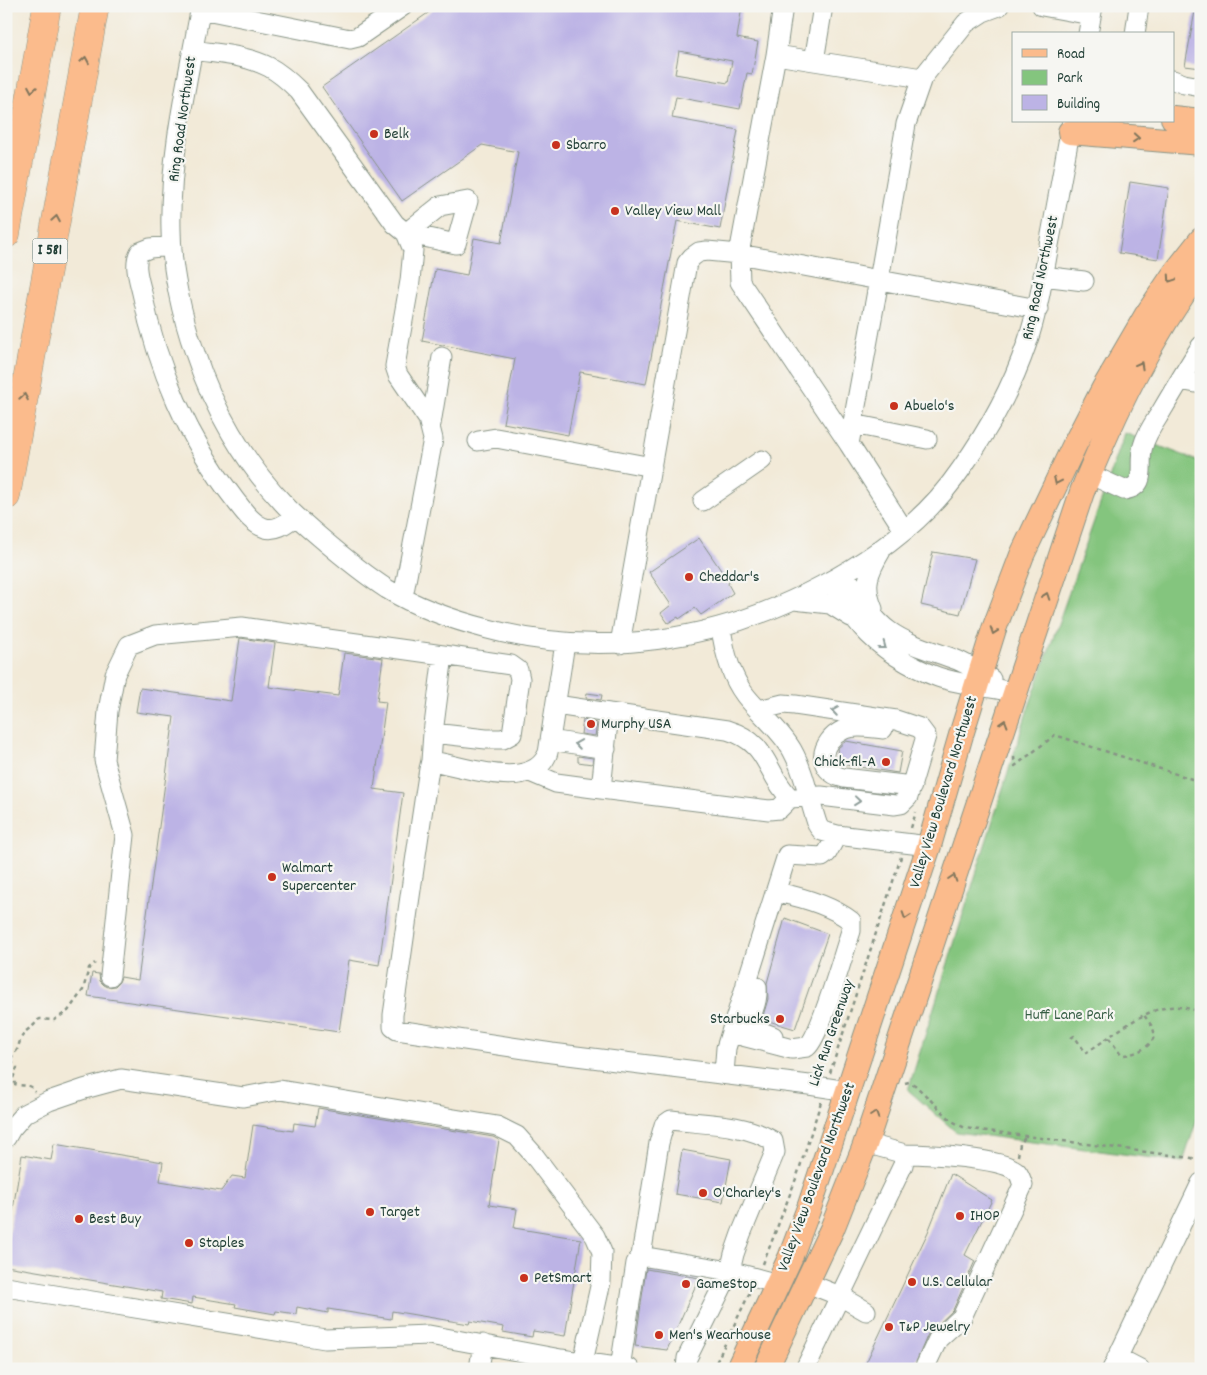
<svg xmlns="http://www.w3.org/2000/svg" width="1207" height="1375" font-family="Dekko,sans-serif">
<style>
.green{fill:#84c57e;stroke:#528159}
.building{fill:#bcb3e5;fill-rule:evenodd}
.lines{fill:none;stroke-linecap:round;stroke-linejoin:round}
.minor-casing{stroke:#889486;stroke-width:21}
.major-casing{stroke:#889486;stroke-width:26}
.highway-casing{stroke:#889486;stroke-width:29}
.path{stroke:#889486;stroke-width:2.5;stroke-dasharray:4 4;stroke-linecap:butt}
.minor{stroke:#fff;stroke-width:19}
.major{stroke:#fbbb8c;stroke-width:24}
.highway{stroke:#fbbb8c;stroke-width:28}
.oneway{stroke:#82765c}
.oneway2{stroke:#8f9e9a}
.poi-dot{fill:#c8321e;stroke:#f6f6f2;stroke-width:2}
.labels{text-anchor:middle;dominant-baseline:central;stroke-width:4.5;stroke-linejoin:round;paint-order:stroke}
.shield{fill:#f6f6f2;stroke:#60746d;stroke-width:1}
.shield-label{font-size:15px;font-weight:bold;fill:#1f3d34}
.street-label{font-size:16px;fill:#1f3d34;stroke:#f6f6f2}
.poi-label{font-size:16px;fill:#1f3d34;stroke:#f6f6f2;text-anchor:start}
.park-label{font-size:16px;fill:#385f46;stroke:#f6f6f2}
</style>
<rect width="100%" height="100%" fill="#f6f6f2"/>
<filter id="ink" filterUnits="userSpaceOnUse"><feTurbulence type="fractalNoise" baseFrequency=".02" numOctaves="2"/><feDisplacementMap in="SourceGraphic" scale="10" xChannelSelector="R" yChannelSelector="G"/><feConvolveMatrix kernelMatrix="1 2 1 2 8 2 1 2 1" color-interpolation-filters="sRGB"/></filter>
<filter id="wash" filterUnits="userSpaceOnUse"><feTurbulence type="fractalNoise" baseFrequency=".0096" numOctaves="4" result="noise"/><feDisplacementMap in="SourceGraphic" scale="20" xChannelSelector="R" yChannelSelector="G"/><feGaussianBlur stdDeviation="1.12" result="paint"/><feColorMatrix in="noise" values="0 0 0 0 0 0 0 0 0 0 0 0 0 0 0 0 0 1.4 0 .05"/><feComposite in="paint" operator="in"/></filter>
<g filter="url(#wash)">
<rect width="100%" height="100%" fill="#f2ead8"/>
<path class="green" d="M 1125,433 L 1201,462 L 1201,1107 L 1183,1162 L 956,1132 L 908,1090 L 1026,715 Z"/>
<g id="blocks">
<path class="building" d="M 438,6 L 742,6 L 737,38 L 758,42 L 752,74 L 747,73 L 740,109 L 676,97 L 672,118 L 738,130 L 720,229 L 677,221 L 646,384 L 580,372 L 568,435 L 503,423 L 515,359 L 422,341 L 435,269 L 467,275 L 474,238 L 501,243 L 518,152 L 482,145 L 402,201 L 322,87 ZM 679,51 L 732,61 L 728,83 L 675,74 Z
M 1195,11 L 1201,11 L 1201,68 L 1185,66 Z
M 1130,182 L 1169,188 L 1158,259 L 1119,253 Z
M 699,538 L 729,582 L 728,584 L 733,593 L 701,615 L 695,608 L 679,619 L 678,617 L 668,623 L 661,613 L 671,605 L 649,572 Z
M 933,552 L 975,559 L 960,614 L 921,605 Z
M 240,638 L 275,643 L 269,687 L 338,696 L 344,653 L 383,658 L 377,701 L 386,702 L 374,789 L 403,793 L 379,965 L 349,960 L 339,1032 L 88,996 L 92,973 L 99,974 L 100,981 L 104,985 L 108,987 L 115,986 L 119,982 L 121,977 L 138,980 L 174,717 L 136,712 L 140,688 L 231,701 Z
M 587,693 L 602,695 L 601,700 L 586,698 Z
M 583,720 L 597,723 L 595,736 L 581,734 Z
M 846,741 L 902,751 L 898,773 L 840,764 L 836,761 L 838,748 Z
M 578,756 L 593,758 L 592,764 L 578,762 Z
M 785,918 L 828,934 L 795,1029 L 762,1019 L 768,999 L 767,983 Z
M 318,1108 L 493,1137 L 499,1140 L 489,1205 L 517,1209 L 514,1228 L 581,1239 L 565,1336 L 533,1331 L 532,1337 L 503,1332 L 504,1327 L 470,1321 L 469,1324 L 392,1311 L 391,1319 L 328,1309 L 328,1313 L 297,1307 L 296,1314 L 276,1311 L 275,1314 L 235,1307 L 236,1304 L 193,1297 L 192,1304 L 161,1299 L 162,1292 L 6,1266 L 6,1251 L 22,1155 L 51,1160 L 54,1144 L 163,1162 L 160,1181 L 221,1191 L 232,1176 L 245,1178 L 253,1125 L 293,1131 L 294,1123 L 315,1126 Z
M 682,1150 L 731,1159 L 723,1202 L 675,1194 Z
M 951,1174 L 992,1200 L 965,1255 L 975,1261 L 953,1310 L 928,1334 L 913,1369 L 863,1369 L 928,1232 Z
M 646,1269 L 699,1278 L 667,1350 L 635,1346 Z"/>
</g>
</g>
<g filter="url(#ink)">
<use href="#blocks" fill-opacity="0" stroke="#889486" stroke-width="1"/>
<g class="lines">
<g class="minor-casing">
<path id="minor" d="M 201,6 C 188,78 169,157 171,230 C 171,268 182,317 195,353 C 213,408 244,462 284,504 C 295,516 308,527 321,538 C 342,556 364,574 387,589 C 418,608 453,620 488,629 C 601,659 718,641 821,586 C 874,558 927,519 961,469 C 988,431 1012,387 1027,343 C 1038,311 1043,278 1049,245 C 1057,204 1064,163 1072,121
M 1042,6 L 1091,15
M 201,9 L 350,39 L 358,37 L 403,6
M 1088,34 L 1093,6
M 1135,34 L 1139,6
M 193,50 C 218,54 246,55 269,67 C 280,73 290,82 299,91 L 395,224 L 406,233 L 413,250 L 410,281 L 395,366 L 398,375 L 428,419 L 433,439 L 403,597
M 776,55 L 783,6
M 814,61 L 823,6
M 1173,80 L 1184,84 L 1201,87
M 468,201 L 456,244 L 406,233 L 440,206 Z
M 172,246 L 150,248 L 140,252 C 133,264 139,280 142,293 C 157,367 188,440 235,500 C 243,510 252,524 265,528 C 277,531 286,523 296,516
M 1043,276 L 1084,281
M 1180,380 L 1201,384
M 431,424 L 442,357
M 853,424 L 927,439
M 478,441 L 496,438 L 652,467
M 849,444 L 879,280 L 1038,309
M 1089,474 L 1124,490 C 1150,486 1137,464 1143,446 C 1146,434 1154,423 1161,412 C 1174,390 1187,368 1201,346
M 703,501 L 762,460
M 904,530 L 849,444 L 740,282 L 739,254 L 776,55 L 922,78
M 844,573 C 857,593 870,617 889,631 C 910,646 934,651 957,660 C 969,665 980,673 991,679
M 831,581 C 840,596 849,613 861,626 C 881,649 910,667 938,677 C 962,685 989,687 1014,692
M 794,600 L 830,604 L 851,617
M 873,609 C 863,585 868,573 881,551
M 721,627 C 724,651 730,675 745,695 C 760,714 780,729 792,750 C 805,773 809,801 818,826 L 822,831 L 837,835 L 929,846
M 565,643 L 550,740 C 549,745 549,751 547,755 C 530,793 461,765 431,761 L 429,769 C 416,851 405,933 393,1015 L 393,1027 L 397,1030 L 552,1053 L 809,1085 L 848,1091
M 620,644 L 687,263 L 692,257 L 699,252 L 707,251 L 739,254 L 879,280 L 906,124 L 922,78 L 966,23 L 983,12 L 999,6
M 556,705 L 609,713
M 883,729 C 871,728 854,724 843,730 C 820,741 814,771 844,778 L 912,786
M 550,740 L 606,749
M 431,761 L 433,733 L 443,655 L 511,665 L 518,670 L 520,679 L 512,734 L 503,739 L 486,739 L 433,733
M 530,772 L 556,783 L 601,789 L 609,713 L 727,730 C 770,743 764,771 790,798 L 821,796 L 895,805 L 901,804 L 908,797 L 926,736 L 920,728 L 896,720 L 795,705 L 783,704 L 759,710
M 601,789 L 769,810 L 779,809 L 790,798
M 110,976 L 125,835 L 104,760 L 108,711 L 115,674 L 129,645 L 155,635 L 242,627 L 443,655
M 746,983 L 757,987 C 760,1015 733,1023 773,1036
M 731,1033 L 792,1049 L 807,1047 C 820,1037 844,952 851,931 L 851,921 C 831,905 801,897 776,892
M 724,1074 L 726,1048 L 787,855 L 822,857 L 827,853 L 837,835
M 6,1138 L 11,1129 L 24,1114 L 49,1101 L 84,1089 L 121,1079 L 243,1097 L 280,1090 L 497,1126 L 517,1136 L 533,1154 L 595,1236 L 602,1252 L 601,1282 L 583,1362
M 905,1154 C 927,1154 1002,1158 1016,1171 C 1020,1174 1021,1180 1023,1185 L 962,1317 L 938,1339 L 924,1369
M 807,1283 L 840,1296 L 866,1311
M 6,1287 L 325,1339 L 429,1335 L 561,1359 L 630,1369
M 1117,1357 L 1140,1369
M 620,1368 L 636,1263 L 641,1256
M 479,1369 L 483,1344
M 686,1369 L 687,1358 L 730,1271 L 734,1254 L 741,1234 L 775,1152 L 773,1141 C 744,1123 704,1124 671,1120 L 664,1125 L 659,1143 L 641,1256 L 724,1270 C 742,1274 760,1279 778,1284
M 805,1369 L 903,1165 L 905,1154 L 865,1143
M 1112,1369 L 1201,1183"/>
</g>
<g class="major-casing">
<path id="major" d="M 1173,118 L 1201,121
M 1070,132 L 1201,143
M 738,1369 L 790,1258 L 810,1205 L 929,846 L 961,735 L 994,629 L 1022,555 L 1074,446 L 1104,388 L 1146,316 L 1175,273 L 1201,240
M 766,1369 L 832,1229 L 864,1148 L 1082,492 C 1114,413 1150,337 1201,269"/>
</g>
<g class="highway-casing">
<path id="highway" d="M 6,234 L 47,6
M 6,496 L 95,6"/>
</g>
<path class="path" d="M 1014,757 L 1015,766 L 1055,735 L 1201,782
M 911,828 L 916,812
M 1071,1038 L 1074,1036 L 1086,1053 C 1109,1038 1143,1009 1170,1007 C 1181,1006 1191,1009 1201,1012
M 1109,1038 L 1121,1055 C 1133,1056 1156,1046 1154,1032 C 1153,1026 1147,1020 1144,1015
M 11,1061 L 17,1068 L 13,1078 L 15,1084 C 23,1087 32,1083 35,1092
M 6,1065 L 17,1050 L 21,1038 L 26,1031 L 34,1025 L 38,1020 L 40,1019 L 54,1020 L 68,1011 L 83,990 L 89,968 L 95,963
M 830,1073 L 901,857
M 905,1083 L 909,1082 L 915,1085 L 952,1121 L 965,1128 L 1192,1158 L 1201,1162
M 1018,1156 L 1020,1144 L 1026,1136
M 763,1264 L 797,1176 L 821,1102
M 713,1369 L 750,1292"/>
<use href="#minor" class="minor"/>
<use href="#major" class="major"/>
<use href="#highway" class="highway"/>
</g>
<defs><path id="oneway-chevron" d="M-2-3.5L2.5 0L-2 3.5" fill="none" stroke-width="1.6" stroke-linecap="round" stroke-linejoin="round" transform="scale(1.25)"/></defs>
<g class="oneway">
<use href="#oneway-chevron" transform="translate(85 60) rotate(-80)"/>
<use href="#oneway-chevron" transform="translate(32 89) rotate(100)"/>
<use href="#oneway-chevron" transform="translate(1136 138) rotate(5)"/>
<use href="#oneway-chevron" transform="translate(56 219) rotate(-80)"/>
<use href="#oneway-chevron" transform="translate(1171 279) rotate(124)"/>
<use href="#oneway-chevron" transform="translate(1140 365) rotate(-61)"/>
<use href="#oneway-chevron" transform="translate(24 397) rotate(-80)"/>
<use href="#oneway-chevron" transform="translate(1057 481) rotate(115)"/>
<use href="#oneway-chevron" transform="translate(1046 596) rotate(-71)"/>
<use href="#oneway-chevron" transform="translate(994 631) rotate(109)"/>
<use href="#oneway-chevron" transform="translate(1004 723) rotate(-73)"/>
<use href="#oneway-chevron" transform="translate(953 878) rotate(-72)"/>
<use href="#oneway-chevron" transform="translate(906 916) rotate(108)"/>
<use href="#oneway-chevron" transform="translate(875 1115) rotate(-72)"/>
</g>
<g class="oneway2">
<use href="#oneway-chevron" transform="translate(883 646) rotate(37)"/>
<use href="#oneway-chevron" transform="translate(835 711) rotate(-171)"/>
<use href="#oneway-chevron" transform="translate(578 744) rotate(-171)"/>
<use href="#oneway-chevron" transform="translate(857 801) rotate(6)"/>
</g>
</g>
<g class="poi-dot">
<circle cx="374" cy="134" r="5"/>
<circle cx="556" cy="145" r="5"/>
<circle cx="615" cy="211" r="5"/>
<circle cx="894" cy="406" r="5"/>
<circle cx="689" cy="577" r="5"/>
<circle cx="591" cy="724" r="5"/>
<circle cx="886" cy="762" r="5"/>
<circle cx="272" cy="877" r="5"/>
<circle cx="780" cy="1019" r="5"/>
<circle cx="703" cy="1193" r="5"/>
<circle cx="370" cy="1212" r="5"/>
<circle cx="960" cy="1216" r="5"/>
<circle cx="79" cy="1219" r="5"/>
<circle cx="189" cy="1243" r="5"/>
<circle cx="524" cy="1278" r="5"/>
<circle cx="912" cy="1282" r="5"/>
<circle cx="686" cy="1284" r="5"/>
<circle cx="889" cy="1327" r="5"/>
<circle cx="659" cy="1335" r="5"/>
</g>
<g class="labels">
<rect class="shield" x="32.5" y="238.5" width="35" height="25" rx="4"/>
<g class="shield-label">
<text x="50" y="251">I 581</text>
</g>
<g class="street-label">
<text transform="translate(183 119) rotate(-82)">Ring Road Northwest</text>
<text transform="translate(1041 278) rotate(-78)">Ring Road Northwest</text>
<text transform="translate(944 792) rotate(-73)">Valley View Boulevard Northwest</text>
<text transform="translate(832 1033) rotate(-71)">Lick Run Greenway</text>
<text transform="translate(817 1177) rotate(-70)">Valley View Boulevard Northwest</text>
</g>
<g class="poi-label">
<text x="384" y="134">Belk</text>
<text x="566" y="145">Sbarro</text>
<text x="625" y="211">Valley View Mall</text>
<text x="904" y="406">Abuelo's</text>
<text x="699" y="577">Cheddar's</text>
<text x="601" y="724">Murphy USA</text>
<text x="876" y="762" text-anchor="end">Chick-fil-A</text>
<text x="282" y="868">Walmart<tspan x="282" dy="18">Supercenter</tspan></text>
<text x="770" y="1019" text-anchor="end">Starbucks</text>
<text x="713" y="1193">O'Charley's</text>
<text x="380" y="1212">Target</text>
<text x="970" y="1216">IHOP</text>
<text x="89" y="1219">Best Buy</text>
<text x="199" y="1243">Staples</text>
<text x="534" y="1278">PetSmart</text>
<text x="922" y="1282">U.S. Cellular</text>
<text x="696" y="1284">GameStop</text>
<text x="899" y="1327">T&amp;P Jewelry</text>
<text x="669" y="1335">Men's Wearhouse</text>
</g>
<g class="park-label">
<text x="1069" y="1015">Huff Lane Park</text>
</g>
</g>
<rect width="1207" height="1375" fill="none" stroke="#f6f6f2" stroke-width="25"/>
<rect x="1012" y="32" width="162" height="90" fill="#f6f6f2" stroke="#a0aca6"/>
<rect x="1022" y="49" width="25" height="8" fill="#fbbb8c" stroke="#a0aca6"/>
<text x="1057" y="58" font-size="15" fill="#1f3d34">Road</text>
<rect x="1022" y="70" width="25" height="15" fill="#84c57e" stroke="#a0aca6"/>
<text x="1057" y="82" font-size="15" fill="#1f3d34">Park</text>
<rect x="1022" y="95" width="25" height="15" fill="#bcb3e5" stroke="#a0aca6"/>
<text x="1057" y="108" font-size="15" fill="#1f3d34">Building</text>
</svg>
